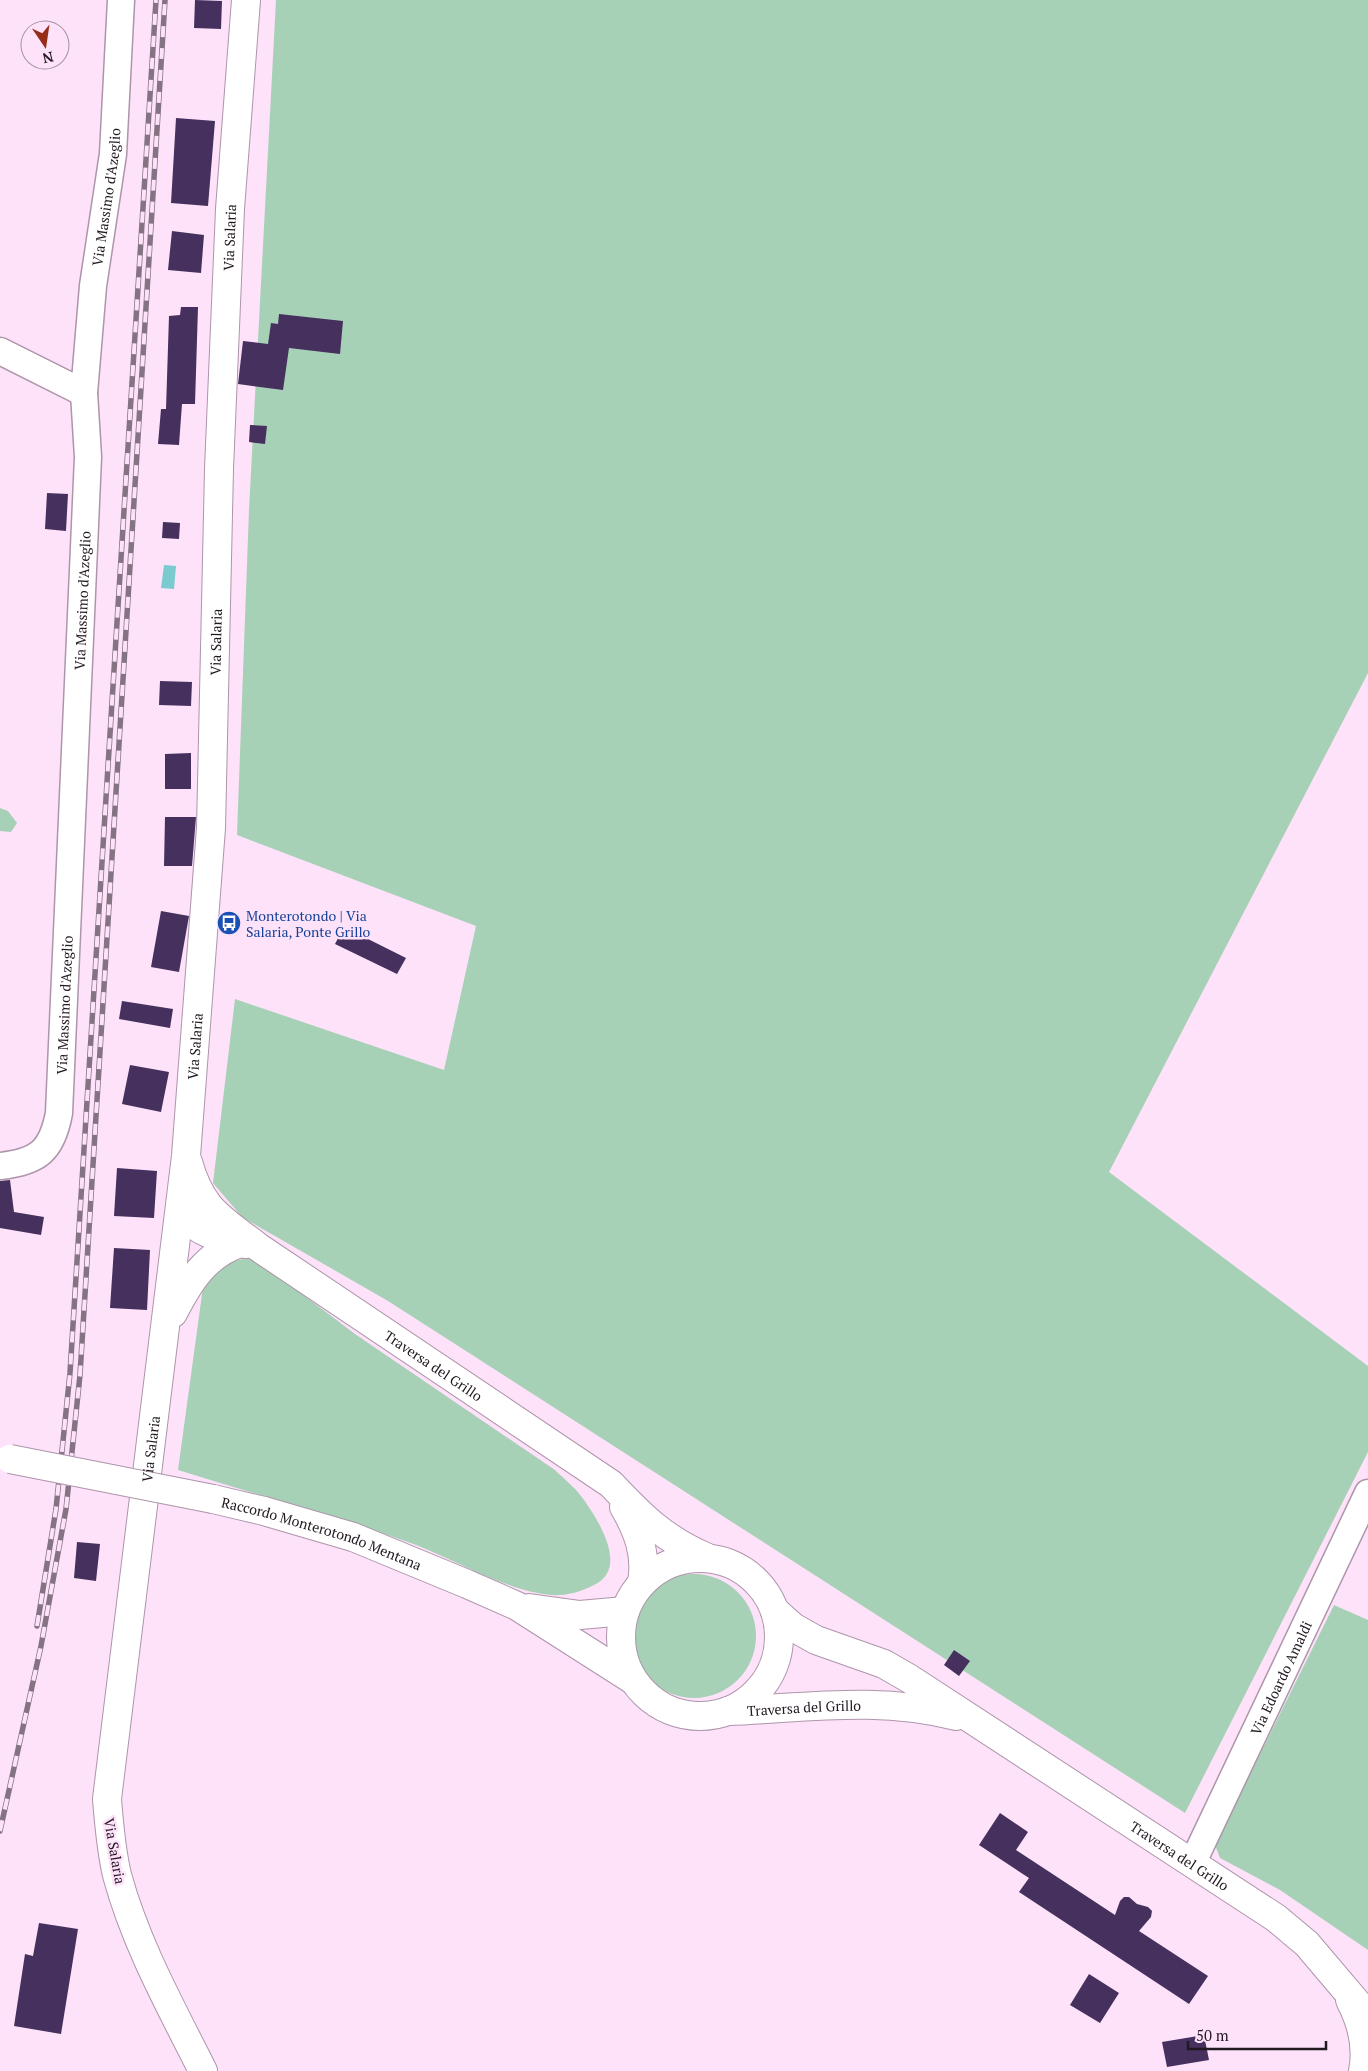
<svg xmlns="http://www.w3.org/2000/svg" width="1368" height="2071" font-family="'PT Serif',serif">
<style>
.green{fill:#a7d1b7}
.water{fill:#79cbd0}
.building{fill:#45305e}
.lines{fill:none;stroke-linecap:round;stroke-linejoin:round}
.minor-casing{stroke:#ad95aa;stroke-width:29}
.major-casing{stroke:#ad95aa;stroke-width:30}
.minor{stroke:#fff;stroke-width:26}
.major{stroke:#fff;stroke-width:28}
.rail-casing{stroke:#847382;stroke-width:5.5}
.rail{stroke:#fde2f9;stroke-width:4;stroke-dasharray:11;stroke-linecap:butt}
.major-bridge-casing{stroke:#ad95aa;stroke-width:30;stroke-linecap:butt}
.major-bridge{stroke:#fff;stroke-width:28}
.labels{text-anchor:middle;dominant-baseline:central;stroke-width:5;stroke-linejoin:round;paint-order:stroke}
.street-label{font-size:14px;fill:#211820;stroke:#fde2f9}
.transit-label{font-size:14px;fill:#164399;stroke:#fde2f9;text-anchor:start}
</style>
<rect width="100%" height="100%" fill="#fde2f9"/>
<path class="green" d="M 276,0 L 1368,0 L 1368,673 L 1109,1172 L 1368,1366 L 1368,1452 L 1185,1813 L 388,1301 L 242,1217 L 213,1183 L 235,999 L 444,1070 L 476,926 L 237,835 L 249,510 Z
M 0,808 L 8,811 L 17,823 L 11,832 L 0,831 Z
M 247,1258 L 268,1268 L 355,1334 L 555,1470 C 565,1480 577,1489 584,1500 C 599,1521 629,1569 594,1585 C 580,1592 567,1596 551,1595 C 498,1589 451,1556 402,1540 C 328,1514 252,1493 178,1470 L 205,1272 L 230,1262 Z
M632 1636a62 62 0 1 1 124 0a62 62 0 1 1-124 0Z
M 1334,1605 L 1368,1620 L 1368,1950 L 1280,1890 L 1220,1858 L 1215,1845 Z"/>
<path class="water" d="M 164,565 L 176,566 L 174,589 L 161,588 Z"/>
<path class="building" d="M 195,0 L 222,1 L 221,29 L 194,28 Z
M 176,118 L 215,121 L 208,206 L 171,203 Z
M 172,231 L 204,235 L 201,273 L 168,270 Z
M 181,307 L 198,307 L 195,404 L 182,404 L 179,445 L 158,444 L 161,409 L 166,409 L 169,316 L 180,315 Z
M 279,314 L 343,321 L 340,354 L 289,348 L 283,390 L 238,384 L 243,341 L 268,344 L 271,323 L 278,324 Z
M 250,425 L 267,426 L 265,444 L 249,442 Z
M 47,493 L 68,494 L 66,531 L 45,529 Z
M 163,522 L 180,523 L 179,539 L 162,538 Z
M 160,681 L 192,682 L 191,706 L 159,705 Z
M 191,753 L 191,789 L 165,789 L 165,754 Z
M 165,817 L 196,817 L 192,866 L 164,866 Z
M 161,911 L 189,916 L 179,972 L 151,967 Z
M 344,927 L 406,958 L 397,974 L 335,944 Z
M 122,1001 L 173,1009 L 170,1028 L 119,1019 Z
M 130,1065 L 169,1072 L 161,1112 L 122,1104 Z
M 117,1168 L 157,1171 L 154,1218 L 114,1216 Z
M 10,1180 L 14,1212 L 44,1217 L 41,1235 L 0,1228 L 0,1181 Z
M 114,1248 L 150,1250 L 147,1310 L 110,1308 Z
M 77,1542 L 100,1544 L 96,1581 L 74,1578 Z
M 954,1650 L 970,1661 L 959,1676 L 944,1665 Z
M 1000,1813 L 1028,1832 L 1016,1850 L 1115,1915 L 1120,1901 L 1124,1897 L 1129,1897 L 1137,1904 L 1148,1907 L 1152,1911 L 1151,1917 L 1139,1931 L 1208,1976 L 1189,2004 L 1019,1892 L 1029,1878 L 979,1845 Z
M 39,1923 L 78,1929 L 61,2034 L 14,2026 L 25,1954 L 33,1956 Z
M 1089,1974 L 1119,1993 L 1100,2023 L 1070,2005 Z
M 1204,2035 L 1209,2060 L 1167,2067 L 1162,2042 Z"/>
<g class="lines">
<g class="minor-casing">
<g id="minor">
<path d="M 0,351 L 84,393"/>
<path id="s1" d="M 0,1166 C 38,1162 52,1151 59,1113 L 88,457 L 84,393 L 93,286 L 113,154 L 121,0"/>
<path id="s2" d="M 1193,1862 L 1368,1493"/>
</g>
</g>
<g class="major-casing">
<g id="major">
<path id="s3" d="M 188,1162 C 201,1210 221,1218 258,1247 L 611,1484 C 642,1517 665,1540 708,1558"/>
<path d="M 180,1212 C 199,1234 219,1238 246,1244"/>
<path d="M 173,1313 C 189,1282 205,1255 240,1243"/>
<path id="s4" d="M 213,1499 L 264,1511 L 353,1537 L 467,1584 L 517,1606 L 633,1680"/>
<path d="M 624,1507 C 638,1531 647,1555 642,1582"/>
<circle cx="700" cy="1637" r="79"/>
<path d="M 529,1608 L 580,1615 L 625,1611"/>
<path id="s5" d="M 775,1611 L 793,1627 L 816,1640 L 884,1664 L 910,1679 L 1276,1918 L 1307,1944 L 1368,2016"/>
<path id="s6" d="M 728,1711 C 807,1708 878,1696 956,1716"/>
<path d="M 1350,2000 C 1362,2023 1368,2046 1363,2071"/>
<path id="s7" d="M 203,2071 C 171,2007 136,1945 117,1875 C 111,1850 109,1824 107,1799 L 186,1156 L 211,828 L 219,469 L 230,209 L 246,0"/>
</g>
</g>
<use href="#minor" class="minor"/>
<use href="#major" class="major"/>
<g class="rail-casing">
<path id="rail" d="M 37,1626 L 56,1509 L 70,1373 L 156,0
M 0,1831 L 41,1646 L 66,1509 L 80,1375 L 165,0"/>
</g>
<use href="#rail" class="rail"/>
<g class="major-bridge-casing">
<path id="major-bridge" d="M 10,1459 L 213,1499"/>
</g>
<use href="#major-bridge" class="major-bridge"/>
</g>
<defs>
<g id="bus-disc" transform="scale(1.25)"><circle r="9.5" fill="#1a4fb4" stroke="#fde2f9"/><path d="M-5-6H5V4H4V6H2V4H-2V6H-4V4H-5ZM-3.5-4V0h7V-4ZM-3.5 1.2v1.5H-2V1.2ZM2 1.2v1.5H3.5V1.2Z" fill="#fff"/></g>
</defs>
<g fill-rule="evenodd">
<use href="#bus-disc" x="229" y="923"/>
</g>
<g class="labels">
<g class="street-label">
<text stroke="none"><textPath href="#s1" startOffset="1006">Via Massimo d'Azeglio</textPath></text>
<text stroke="none"><textPath href="#s7" startOffset="1859">Via Salaria</textPath></text>
<text stroke="none"><textPath href="#s1" startOffset="601">Via Massimo d'Azeglio</textPath></text>
<text stroke="none"><textPath href="#s7" startOffset="1454">Via Salaria</textPath></text>
<text stroke="none"><textPath href="#s1" startOffset="196">Via Massimo d'Azeglio</textPath></text>
<text stroke="none"><textPath href="#s7" startOffset="1049">Via Salaria</textPath></text>
<text stroke="none"><textPath href="#s3" startOffset="325">Traversa del Grillo</textPath></text>
<text stroke="none"><textPath href="#s7" startOffset="644">Via Salaria</textPath></text>
<text stroke="none"><textPath href="#s4" startOffset="114">Raccordo Monterotondo Mentana</textPath></text>
<text stroke="none"><textPath href="#s2" startOffset="204">Via Edoardo Amaldi</textPath></text>
<text stroke="none"><textPath href="#s6" startOffset="76">Traversa del Grillo</textPath></text>
<text transform="translate(115 1851) rotate(80)">Via Salaria</text>
<text stroke="none"><textPath href="#s5" startOffset="475">Traversa del Grillo</textPath></text>
</g>
<g class="transit-label">
<text x="246" y="915">Monterotondo | Via<tspan x="246" dy="16">Salaria, Ponte Grillo</tspan></text>
</g>
</g>
<g transform="translate(45 45) rotate(167)"><circle r="24" fill="#fde2f9" stroke="#a591a2"/>
<path d="M0-4L9 19L0 12L-9 19Z" fill="#962d16"/>
<text y="-8" font-size="14" font-weight="bold" text-anchor="middle" fill="#211820">N</text>
</g>
<path d="M1188 2041v8h138v-8" fill="none" stroke="#211820" stroke-width="2.5"/>
<text x="1196" y="2041" font-size="15" fill="#211820" stroke="#fde2f9" stroke-width="4" paint-order="stroke">50 m</text>
</svg>
